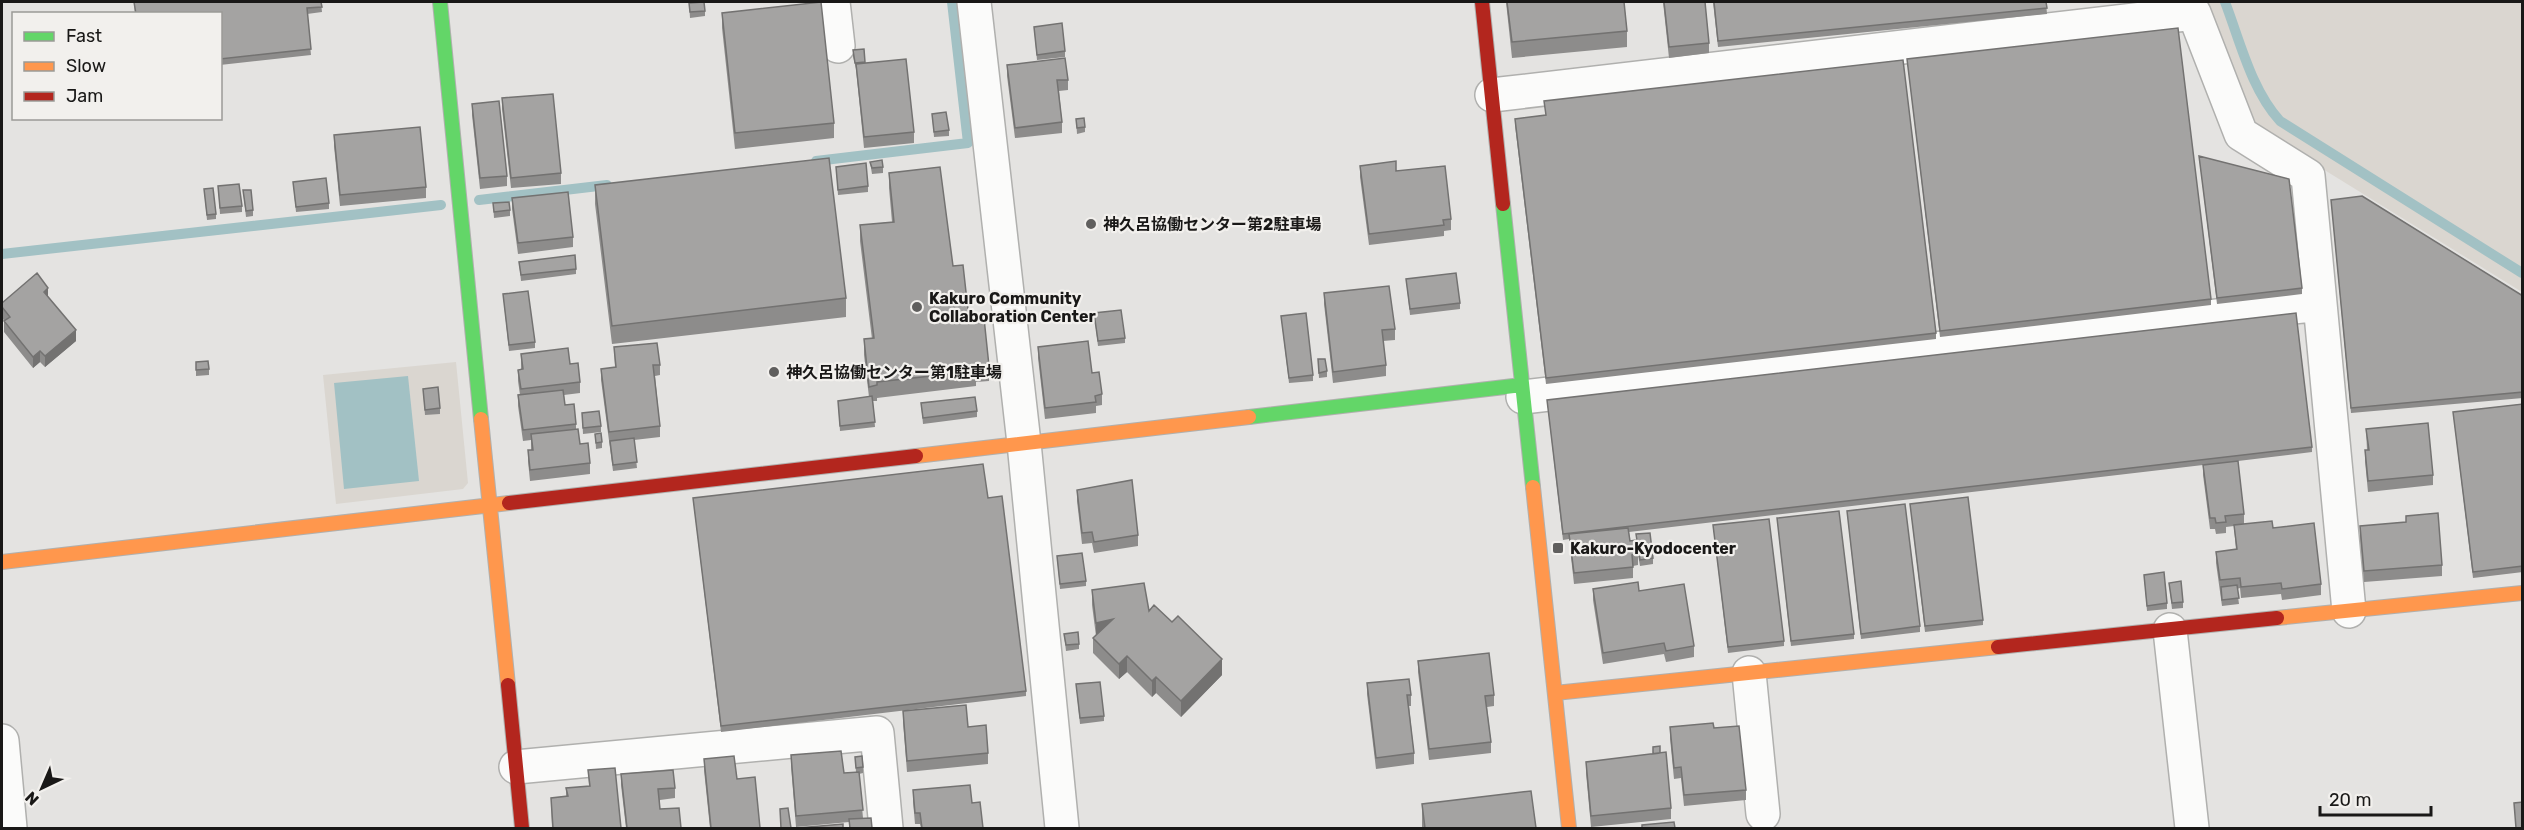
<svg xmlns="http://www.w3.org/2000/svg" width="2524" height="830" font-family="Rubik,'Noto Sans JP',sans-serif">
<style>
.built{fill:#dad6d0}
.water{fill:#a2c1c4}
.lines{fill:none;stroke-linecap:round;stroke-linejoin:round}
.stream{stroke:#a2c1c4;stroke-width:10}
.street-casing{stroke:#b0b0ae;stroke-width:36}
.fast-casing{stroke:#b0b0ae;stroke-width:16}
.slow-casing{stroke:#b0b0ae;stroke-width:16}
.jam-casing{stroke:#b0b0ae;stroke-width:16}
.street{stroke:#fbfbfa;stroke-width:33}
.fast{stroke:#63d668;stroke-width:14}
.slow{stroke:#ff974d;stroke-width:14}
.jam{stroke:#b3261e;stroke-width:14}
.wall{fill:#8d8c8b}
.shaded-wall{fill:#737271}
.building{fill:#a4a3a2;stroke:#737271;stroke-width:1.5}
.poi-dot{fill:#605f5e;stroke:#f2f0ed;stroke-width:2}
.labels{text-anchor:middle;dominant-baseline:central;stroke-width:4.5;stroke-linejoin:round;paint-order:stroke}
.poi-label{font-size:16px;font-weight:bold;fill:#191817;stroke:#f2f0ed;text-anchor:start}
</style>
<rect width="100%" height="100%" fill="#e4e3e1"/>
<path class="built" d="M 2207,2 L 2522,2 L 2522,292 L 2255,127 Z
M 456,362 L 468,483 L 463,489 L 336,504 L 323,375 Z"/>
<path class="water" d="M 408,376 L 419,481 L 344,489 L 334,383 Z"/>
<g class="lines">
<path class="stream" d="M 2225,2 C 2240,41 2251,89 2280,121 L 2522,273
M 816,161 L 968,143 L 952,2
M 479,200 L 607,185
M 2,254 L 441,205"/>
<g class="street-casing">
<path id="street" d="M 833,2 L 838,46
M 974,2 L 1024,443 L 1062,828
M 1492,95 L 2194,13 L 2241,134 L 2308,176 L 2349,611
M 1523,397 L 2320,304
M 2170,630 L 2192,828
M 1749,673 L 1763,814
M 2,741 L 10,828
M 516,767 L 877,733 L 886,828"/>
</g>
<g class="fast-casing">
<path id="fast" d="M 440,2 L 481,419
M 1503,204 L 1533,487
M 1249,417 L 1522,385"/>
</g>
<g class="slow-casing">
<path id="slow" d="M 481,419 L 508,685
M 916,456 L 1249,417
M 1533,487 L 1569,828
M 2,562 L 509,503
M 2277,618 L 2522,593
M 1555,693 L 1998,647"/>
</g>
<g class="jam-casing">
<path id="jam" d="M 1482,2 L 1503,204
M 509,503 L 916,456
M 1998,647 L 2277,618
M 508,685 L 522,828"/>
</g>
<use href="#street" class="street"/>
<use href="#fast" class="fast"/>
<use href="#slow" class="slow"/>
<use href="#jam" class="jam"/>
</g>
<path class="wall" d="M 134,2 L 321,2 L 322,12 L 307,14 L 311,55 L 220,65 L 220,14 L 135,14 Z
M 1506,2 L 1624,2 L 1627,31 L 1627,47 L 1512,58 Z
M 1663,2 L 1705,2 L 1709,43 L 1709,53 L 1669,58 Z
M 1713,2 L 2046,2 L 2047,14 L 1718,47 Z
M 689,3 L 705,11 L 705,16 L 690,18 Z
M 722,13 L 834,123 L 834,138 L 735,149 L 722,28 Z
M 1034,27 L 1065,51 L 1065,57 L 1037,60 Z
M 864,49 L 865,63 L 914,132 L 914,143 L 864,148 L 856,69 L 853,56 L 853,50 Z
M 1907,59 L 2211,299 L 2211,305 L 1940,337 Z
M 1007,65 L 1068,80 L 1068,90 L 1059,91 L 1062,122 L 1062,133 L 1015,138 L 1007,76 Z
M 502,98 L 561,173 L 561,184 L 511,188 L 502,109 Z
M 1544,101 L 1936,333 L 1936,339 L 1546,384 L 1515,125 L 1515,119 L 1546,115 Z
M 472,104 L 507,176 L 507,186 L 480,189 L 472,115 Z
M 932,114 L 949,130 L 949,136 L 934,137 Z
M 1076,119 L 1085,127 L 1085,132 L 1077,134 Z
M 334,135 L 426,187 L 426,198 L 340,206 L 334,146 Z
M 2199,156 L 2302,288 L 2302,294 L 2217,304 Z
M 870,162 L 883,167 L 883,173 L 872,174 Z
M 1360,166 L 1396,171 L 1451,219 L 1451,230 L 1444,231 L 1444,236 L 1369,245 L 1360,177 Z
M 836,167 L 868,186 L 868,192 L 838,195 Z
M 889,173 L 953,266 L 969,319 L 989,366 L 989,381 L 976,382 L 976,386 L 877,398 L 877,401 L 873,401 L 875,427 L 840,431 L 838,401 L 869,397 L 864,355 L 864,339 L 872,339 L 860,241 L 860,225 L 892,222 L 889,188 Z
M 293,182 L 329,203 L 329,209 L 296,212 Z
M 595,185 L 846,298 L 846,317 L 612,344 L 595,204 Z
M 218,186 L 242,206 L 242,212 L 220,214 Z
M 204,189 L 216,214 L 216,219 L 207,220 Z
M 243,190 L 253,210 L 253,216 L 246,217 Z
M 512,198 L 573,237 L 573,247 L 518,254 L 512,209 Z
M 2331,200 L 2523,296 L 2523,398 L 2351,413 Z
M 493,203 L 510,210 L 510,216 L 494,218 Z
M 519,262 L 576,269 L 576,274 L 521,281 Z
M 1406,279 L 1460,303 L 1460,309 L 1410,315 Z
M 1324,293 L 1395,329 L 1395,340 L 1383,341 L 1386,365 L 1386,376 L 1333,383 L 1324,304 Z
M 503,294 L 535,342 L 535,348 L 509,351 Z
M 48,297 L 76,341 L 45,367 L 40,362 L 33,368 L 4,332 L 4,321 L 2,317 L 2,303 Z
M 1094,313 L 1125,338 L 1125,343 L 1098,346 Z
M 1281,316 L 1313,375 L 1313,381 L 1289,383 Z
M 614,347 L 660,365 L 660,375 L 655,376 L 660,426 L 660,437 L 634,440 L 637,468 L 613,471 L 601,380 L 601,369 L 615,368 Z
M 1038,347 L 1092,373 L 1102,394 L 1102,405 L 1096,406 L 1096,413 L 1045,419 L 1038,358 Z
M 521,354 L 570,364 L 580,382 L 580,393 L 564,395 L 565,405 L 576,424 L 576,429 L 580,444 L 590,463 L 590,474 L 530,481 L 528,461 L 528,450 L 531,450 L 531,440 L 523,441 L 518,406 L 518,395 L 520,395 L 518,381 L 518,370 L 521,369 Z
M 1318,359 L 1327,371 L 1327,377 L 1319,378 Z
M 196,362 L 209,369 L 209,375 L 196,376 Z
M 423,389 L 440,408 L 440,414 L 425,415 Z
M 1547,400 L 2312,447 L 2312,452 L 2238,461 L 2244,514 L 2244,524 L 2273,528 L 2321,584 L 2321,595 L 2282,600 L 2281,594 L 2241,598 L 2240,588 L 2237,589 L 2239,604 L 2222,606 L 2216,563 L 2216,552 L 2236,550 L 2234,526 L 2226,527 L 2226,533 L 2216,534 L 2215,529 L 2210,529 L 2203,475 L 2203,465 L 1629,532 L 1630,541 L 1636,540 L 1636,534 L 1653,558 L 1653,564 L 1640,566 L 1638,555 L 1638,565 L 1633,566 L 1633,578 L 1574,584 L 1569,539 L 1563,540 Z
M 921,403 L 977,411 L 977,417 L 923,424 Z
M 2523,404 L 2523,572 L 2473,578 L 2453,412 Z
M 582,413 L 601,426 L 601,432 L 583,434 Z
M 2366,429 L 2433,475 L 2433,485 L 2368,492 L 2365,461 L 2365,450 L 2367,450 Z
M 595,434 L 602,442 L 602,448 L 596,449 Z
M 1077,490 L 1138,535 L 1138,546 L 1094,553 L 1092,543 L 1082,544 L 1077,501 Z
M 693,498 L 988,498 L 1026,691 L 1026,696 L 721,732 Z
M 1910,504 L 1983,620 L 1983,625 L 1925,632 Z
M 1847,511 L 1920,626 L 1920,632 L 1861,639 Z
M 2406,516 L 2442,565 L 2442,576 L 2364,582 L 2360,537 L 2360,526 L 2406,522 Z
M 1777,518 L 1854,634 L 1854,639 L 1791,646 Z
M 1713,525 L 1784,641 L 1784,646 L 1728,653 Z
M 1057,556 L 1086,581 L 1086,586 L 1060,589 Z
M 2144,575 L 2167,603 L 2167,609 L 2147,611 Z
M 2169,583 L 2183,602 L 2183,608 L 2172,609 Z
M 1593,589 L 1639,591 L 1694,646 L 1694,657 L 1666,662 L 1664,654 L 1603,664 L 1593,600 Z
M 1092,590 L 1149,611 L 1222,675 L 1181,717 L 1156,693 L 1152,697 L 1127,672 L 1119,679 L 1093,653 L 1093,638 L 1096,636 L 1092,605 Z
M 1064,634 L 1079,644 L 1079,649 L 1066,651 Z
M 1418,661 L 1494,695 L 1494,706 L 1487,707 L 1491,742 L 1491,753 L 1429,760 L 1418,672 Z
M 1367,683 L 1411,695 L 1411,706 L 1409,706 L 1414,753 L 1414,764 L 1376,769 L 1367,694 Z
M 1076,684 L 1104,716 L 1104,721 L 1080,724 Z
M 903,711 L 968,727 L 988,753 L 988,764 L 907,772 L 903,722 Z
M 1670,727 L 1714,728 L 1746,790 L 1746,800 L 1684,806 L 1681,778 L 1674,779 L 1670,738 Z
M 1653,747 L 1660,753 L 1671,808 L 1671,819 L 1591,827 L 1586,773 L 1586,762 L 1653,754 Z
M 791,755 L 844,773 L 856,772 L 855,757 L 863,767 L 863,773 L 859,774 L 863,818 L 872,828 L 849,828 L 849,822 L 796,827 L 791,766 Z
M 704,759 L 737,779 L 760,828 L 710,828 L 704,770 Z
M 588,770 L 621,828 L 552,828 L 551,798 L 566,796 L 566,788 L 589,786 Z
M 621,774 L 675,788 L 675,798 L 660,800 L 660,809 L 681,828 L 626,828 L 621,785 Z
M 913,790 L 972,803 L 983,828 L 921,828 L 920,824 L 915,824 L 913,801 Z
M 1422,804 L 1536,828 L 1422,828 Z"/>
<path class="shaded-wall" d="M 48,288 L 48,299 L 44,292 Z
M 76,330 L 76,341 L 45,367 L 45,356 Z
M 40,351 L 40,362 L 33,368 L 33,357 Z
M 1113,619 L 1096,639 L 1096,623 Z
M 1127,656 L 1127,672 L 1119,679 L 1119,664 Z
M 1222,659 L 1222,675 L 1181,717 L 1181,701 Z
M 1156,677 L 1156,693 L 1152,697 L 1152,681 Z"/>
<path class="building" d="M 134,2 L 321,2 L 322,7 L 307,8 L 311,49 L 220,59 L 220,14 L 136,14 Z
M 704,2 L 705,11 L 690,12 L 689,3 Z
M 821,2 L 834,123 L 735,133 L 722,13 Z
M 1507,2 L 1624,2 L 1627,31 L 1512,42 Z
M 1664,2 L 1705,2 L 1709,43 L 1669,47 Z
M 1714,2 L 2046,2 L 2047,8 L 1718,41 Z
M 1062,23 L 1065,51 L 1037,55 L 1034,27 Z
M 2178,28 L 2211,299 L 1940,331 L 1907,59 Z
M 864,49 L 865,62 L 855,63 L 853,50 Z
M 1065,58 L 1068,80 L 1057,80 L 1062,122 L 1015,128 L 1007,65 Z
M 906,59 L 914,132 L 864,137 L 856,64 Z
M 1903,60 L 1936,333 L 1546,378 L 1515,119 L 1546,115 L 1544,101 Z
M 553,94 L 561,173 L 511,178 L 502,98 Z
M 499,101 L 507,176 L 480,178 L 472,104 Z
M 946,112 L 949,130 L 934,132 L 932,114 Z
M 1084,118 L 1085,127 L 1077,128 L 1076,119 Z
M 420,127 L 426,187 L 340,195 L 334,135 Z
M 2199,156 L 2289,179 L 2302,288 L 2217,298 Z
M 829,158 L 846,298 L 612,326 L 595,185 Z
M 882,160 L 883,167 L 872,168 L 870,162 Z
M 1396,161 L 1396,171 L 1445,166 L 1451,219 L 1443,220 L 1444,225 L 1369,234 L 1360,166 Z
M 866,163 L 868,186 L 838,190 L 836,167 Z
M 940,167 L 953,266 L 963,265 L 969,319 L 984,318 L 989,366 L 975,367 L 976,371 L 877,382 L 877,385 L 869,387 L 864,339 L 874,338 L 860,225 L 894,222 L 889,173 Z
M 326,178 L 329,203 L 296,207 L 293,182 Z
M 239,184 L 242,206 L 220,208 L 218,186 Z
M 213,188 L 216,214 L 207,215 L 204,189 Z
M 243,190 L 251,190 L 253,210 L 246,211 Z
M 568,192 L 573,237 L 518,243 L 512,198 Z
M 2362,196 L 2523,296 L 2523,392 L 2351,408 L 2331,200 Z
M 509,202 L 510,210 L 494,212 L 493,203 Z
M 575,255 L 576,269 L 521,275 L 519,262 Z
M 37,273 L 48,288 L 44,292 L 76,330 L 45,356 L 40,351 L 33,357 L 4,321 L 10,317 L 2,307 L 2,303 Z
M 1456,273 L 1460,303 L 1410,309 L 1406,279 Z
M 1389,286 L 1395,329 L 1382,330 L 1386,365 L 1333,372 L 1324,293 Z
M 528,291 L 535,342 L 509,345 L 503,294 Z
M 1121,310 L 1125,338 L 1098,341 L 1094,313 Z
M 1306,313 L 1313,375 L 1289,378 L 1281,316 Z
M 2296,313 L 2312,447 L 1563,534 L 1547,400 Z
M 1088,341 L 1092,373 L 1099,372 L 1102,394 L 1095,396 L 1096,402 L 1045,408 L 1038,347 Z
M 657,343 L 660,365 L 653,365 L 660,426 L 609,432 L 601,369 L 616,367 L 614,347 Z
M 568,348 L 570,364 L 578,363 L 580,382 L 521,389 L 518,370 L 523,369 L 521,354 Z
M 1318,359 L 1325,359 L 1327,371 L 1319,373 Z
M 208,361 L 209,369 L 196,370 L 196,362 Z
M 438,387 L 440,408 L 425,410 L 423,389 Z
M 563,390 L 565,405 L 574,404 L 576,424 L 523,430 L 518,395 Z
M 872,396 L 875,422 L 840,426 L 838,401 Z
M 975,397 L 977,411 L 923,418 L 921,403 Z
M 2523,404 L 2523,566 L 2473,572 L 2453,412 Z
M 599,411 L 601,426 L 583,428 L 582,413 Z
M 2428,423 L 2433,475 L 2368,481 L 2365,450 L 2369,450 L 2366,429 Z
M 578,429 L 580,444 L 588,443 L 590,463 L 530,470 L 528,450 L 533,450 L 531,434 Z
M 601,433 L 602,442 L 596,443 L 595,434 Z
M 634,438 L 637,462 L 613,465 L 610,441 Z
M 2238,461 L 2244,514 L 2225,516 L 2226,522 L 2216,523 L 2215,518 L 2210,518 L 2203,465 Z
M 983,464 L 988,498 L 1002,496 L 1026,691 L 721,726 L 693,498 Z
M 1132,480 L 1138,535 L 1094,542 L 1092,532 L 1082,533 L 1077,490 Z
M 1968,497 L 1983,620 L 1925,626 L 1910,504 Z
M 1905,504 L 1920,626 L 1861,634 L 1847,511 Z
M 1839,511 L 1854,634 L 1791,641 L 1777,518 Z
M 2438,513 L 2442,565 L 2364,571 L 2360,526 L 2406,522 L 2406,516 Z
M 1769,519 L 1784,641 L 1728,647 L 1713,525 Z
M 2272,521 L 2273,528 L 2314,523 L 2321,584 L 2282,589 L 2281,583 L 2241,587 L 2240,578 L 2220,580 L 2216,552 L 2237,549 L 2234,525 Z
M 1628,528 L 1630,541 L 1636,540 L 1638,554 L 1632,555 L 1633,567 L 1574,573 L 1569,534 Z
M 1650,533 L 1653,558 L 1640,560 L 1636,534 Z
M 1082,553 L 1086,581 L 1060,584 L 1057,556 Z
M 2164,572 L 2167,603 L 2147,606 L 2144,575 Z
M 2181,581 L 2183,602 L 2172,603 L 2169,583 Z
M 1638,582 L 1639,591 L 1684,584 L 1694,646 L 1666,651 L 1664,643 L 1603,653 L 1593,589 Z
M 1144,583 L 1149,611 L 1154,605 L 1172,622 L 1178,616 L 1222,659 L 1181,701 L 1156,677 L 1152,681 L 1127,656 L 1119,664 L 1093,638 L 1113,619 L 1096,623 L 1092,590 Z
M 2237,585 L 2239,598 L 2222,600 L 2221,587 Z
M 1078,632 L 1079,644 L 1066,645 L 1064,634 Z
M 1489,653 L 1494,695 L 1485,696 L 1491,742 L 1429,749 L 1418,661 Z
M 1409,679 L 1411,695 L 1407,695 L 1414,753 L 1376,758 L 1367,683 Z
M 1100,682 L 1104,716 L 1080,718 L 1076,684 Z
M 966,705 L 968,727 L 986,725 L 988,753 L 907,761 L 903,711 Z
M 1713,723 L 1714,728 L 1739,726 L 1746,790 L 1684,795 L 1681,767 L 1674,768 L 1670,727 Z
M 1660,746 L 1660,753 L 1653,754 L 1653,747 Z
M 841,751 L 844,773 L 859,772 L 863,810 L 796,816 L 791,755 Z
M 1666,752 L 1671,808 L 1591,816 L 1586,762 Z
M 734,756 L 737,779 L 755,777 L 760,828 L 711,828 L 704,759 Z
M 862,756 L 863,767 L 856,768 L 855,757 Z
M 615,768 L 621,828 L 553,828 L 551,798 L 568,796 L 566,788 L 590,786 L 588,770 Z
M 673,770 L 675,788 L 658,789 L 660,809 L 679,808 L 681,828 L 627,828 L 621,774 Z
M 970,785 L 972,803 L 980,802 L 983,828 L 922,828 L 920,813 L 915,813 L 913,790 Z
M 1531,791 L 1536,828 L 1425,828 L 1422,804 Z
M 2523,802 L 2523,828 L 2516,828 L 2514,803 Z
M 788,808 L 791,828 L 781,828 L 780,809 Z
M 871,818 L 872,828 L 850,828 L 849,819 Z
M 1674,822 L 1675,828 L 1642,828 L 1642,825 Z
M 843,824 L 843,828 L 797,828 Z"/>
<g class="poi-dot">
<circle cx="1091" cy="224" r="6"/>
<circle cx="917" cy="307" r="6"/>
<circle cx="774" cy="372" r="6"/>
<rect x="1552" y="542" width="12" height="12" rx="3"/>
</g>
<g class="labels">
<g class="poi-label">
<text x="1103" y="224">神久呂協働センター第2駐車場</text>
<text x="929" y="298">Kakuro Community<tspan x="929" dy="18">Collaboration Center</tspan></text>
<text x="786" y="372">神久呂協働センター第1駐車場</text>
<text x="1570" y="548">Kakuro-Kyodocenter</text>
</g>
</g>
<rect width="2524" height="830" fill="none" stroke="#191817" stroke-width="6"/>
<rect x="12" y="12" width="210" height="108" fill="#f2f0ed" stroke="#9b9a97" stroke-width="1.5"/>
<rect x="24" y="32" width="30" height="9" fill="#63d668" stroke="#9b9a97" stroke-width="1.5"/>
<text x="66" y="42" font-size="18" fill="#191817">Fast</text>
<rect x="24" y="62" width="30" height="9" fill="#ff974d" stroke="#9b9a97" stroke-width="1.5"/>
<text x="66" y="72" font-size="18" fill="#191817">Slow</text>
<rect x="24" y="92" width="30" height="9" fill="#b3261e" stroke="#9b9a97" stroke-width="1.5"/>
<text x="66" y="102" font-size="18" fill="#191817">Jam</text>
<g transform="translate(42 788) rotate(224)" stroke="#f2f0ed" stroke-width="4.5" paint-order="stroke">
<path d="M0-4.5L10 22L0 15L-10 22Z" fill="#191817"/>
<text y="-9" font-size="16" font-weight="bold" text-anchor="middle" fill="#191817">N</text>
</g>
<path d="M2320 806v9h111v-9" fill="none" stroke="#191817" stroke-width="3"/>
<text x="2329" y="806" font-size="18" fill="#191817" stroke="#f2f0ed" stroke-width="4.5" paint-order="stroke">20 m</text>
</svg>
